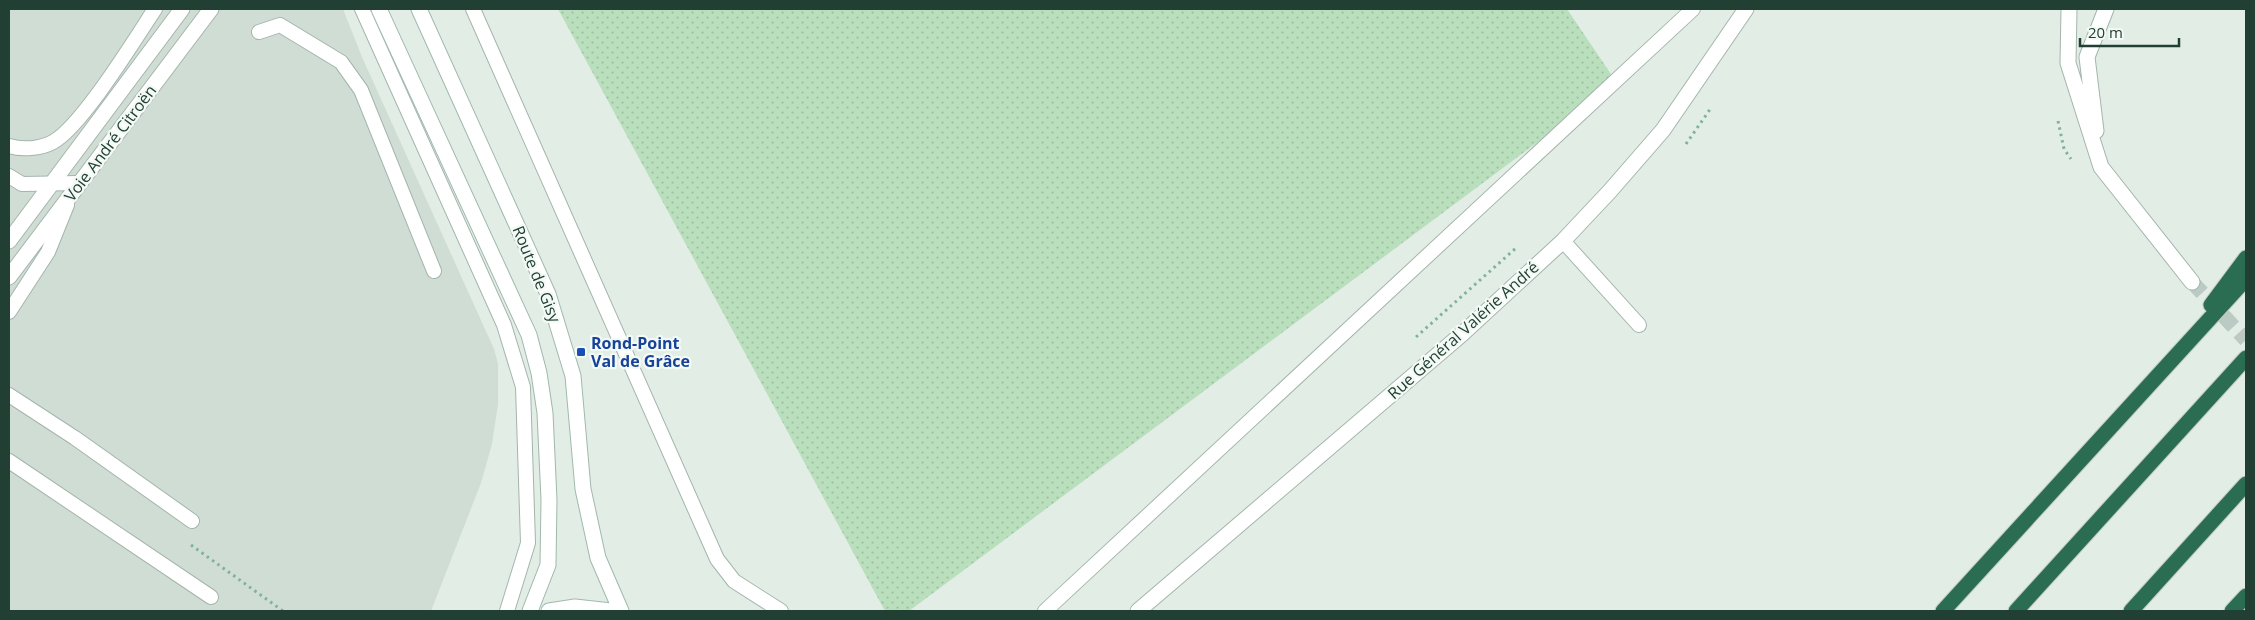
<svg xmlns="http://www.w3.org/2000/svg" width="2255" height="620" font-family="'Open Sans',sans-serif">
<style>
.built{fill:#d0ddd5}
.green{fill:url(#green-dots)}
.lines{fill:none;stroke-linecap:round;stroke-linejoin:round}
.street-tunnel{stroke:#bbcac2;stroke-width:15;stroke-dasharray:15 8;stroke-linecap:butt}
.lane-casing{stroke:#a4b5ac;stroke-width:16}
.street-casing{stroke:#a4b5ac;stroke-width:17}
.secondary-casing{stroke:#a0b9ac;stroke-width:17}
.highway-casing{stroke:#c1c9c6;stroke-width:17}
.path{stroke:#81b29a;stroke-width:3;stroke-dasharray:2.5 4;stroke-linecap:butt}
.lane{stroke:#fff;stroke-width:14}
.street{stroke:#fff;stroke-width:15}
.secondary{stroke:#fff;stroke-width:15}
.highway{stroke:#2b6d53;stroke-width:15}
.transit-dot{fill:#1a4fb4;stroke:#f3f9f5;stroke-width:2}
.labels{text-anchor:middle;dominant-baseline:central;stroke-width:4.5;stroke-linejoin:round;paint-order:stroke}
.street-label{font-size:16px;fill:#213f32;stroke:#f3f9f5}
.transit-label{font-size:16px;font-weight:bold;fill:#164399;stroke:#f3f9f5;text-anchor:start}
</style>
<defs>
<pattern id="green-dots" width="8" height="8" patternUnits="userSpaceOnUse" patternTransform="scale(1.25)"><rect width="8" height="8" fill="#badfbd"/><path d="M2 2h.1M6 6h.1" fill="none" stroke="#a0c0a3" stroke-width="1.8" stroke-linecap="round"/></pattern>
</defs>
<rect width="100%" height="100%" fill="#e2ede6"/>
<path class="built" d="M 9,9 L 343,9 L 362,57 L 494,349 L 498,364 L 498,404 L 492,444 L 481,483 L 431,611 L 9,611 Z"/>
<path class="green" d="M 558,9 L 1567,9 L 1617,83 L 909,611 L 885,611 Z"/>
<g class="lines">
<path class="street-tunnel" d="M 2192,282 L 2246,340"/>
<g class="lane-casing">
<path id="lane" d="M 362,9 L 504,325 L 523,387 L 528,543 L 507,611
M 473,9 L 717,559 L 734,581 L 781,611
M 259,32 L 280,25 L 341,62 L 361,90 L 434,271
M 9,146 C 22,150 40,149 53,142 C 82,126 135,39 155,9
M 9,176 L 22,184 L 79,183
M 1563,241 L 1639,325
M 9,312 L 48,252 L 67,205
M 9,395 L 75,438 L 192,521
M 9,461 L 211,597
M 1045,611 L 1693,9"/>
</g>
<g class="street-casing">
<path id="street" d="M 2069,9 L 2068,63 L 2101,167 L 2192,282
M 2096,131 L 2087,57 L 2106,9
M 9,241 L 182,9
M 9,277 L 211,9
M 1138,611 L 1462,334 L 1563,241 L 1610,191 L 1663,130 L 1746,9"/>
</g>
<g class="secondary-casing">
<path id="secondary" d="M 379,9 L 529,335 L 539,373 L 545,413 L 549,500 L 548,565 L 530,611
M 419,9 L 548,294 L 573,376 L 583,489 L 598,558 L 621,611
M 549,611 L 575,607 L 611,611"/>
</g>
<g class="highway-casing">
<path id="highway" d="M 2211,305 L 2246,258
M 1943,611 L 2246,279
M 2016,611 L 2246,358
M 2131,611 L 2246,484
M 2232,611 L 2246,596"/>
</g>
<path class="path" d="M 2058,121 L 2064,149 L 2071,159
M 1686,144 L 1711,108
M 1416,337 L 1516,248
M 191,545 L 283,611"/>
<use href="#lane" class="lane"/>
<use href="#street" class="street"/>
<use href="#secondary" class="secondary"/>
<use href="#highway" class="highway"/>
</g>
<rect class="transit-dot" x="576" y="347" width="10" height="10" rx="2.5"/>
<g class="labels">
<g class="street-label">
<text transform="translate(110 143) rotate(-53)">Voie André Citroën</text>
<text transform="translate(537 274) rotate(68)">Route de Gisy</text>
<text transform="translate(1463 330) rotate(-42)">Rue Général Valérie André</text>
</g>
<g class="transit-label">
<text x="591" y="343">Rond-Point<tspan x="591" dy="18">Val de Grâce</tspan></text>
</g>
</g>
<rect width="2255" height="620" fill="none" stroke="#213f32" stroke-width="20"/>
<path d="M2080 38v8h99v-8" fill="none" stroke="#213f32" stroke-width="2.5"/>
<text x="2088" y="38" font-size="15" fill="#213f32" stroke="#f3f9f5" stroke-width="4" paint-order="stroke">20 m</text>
</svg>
